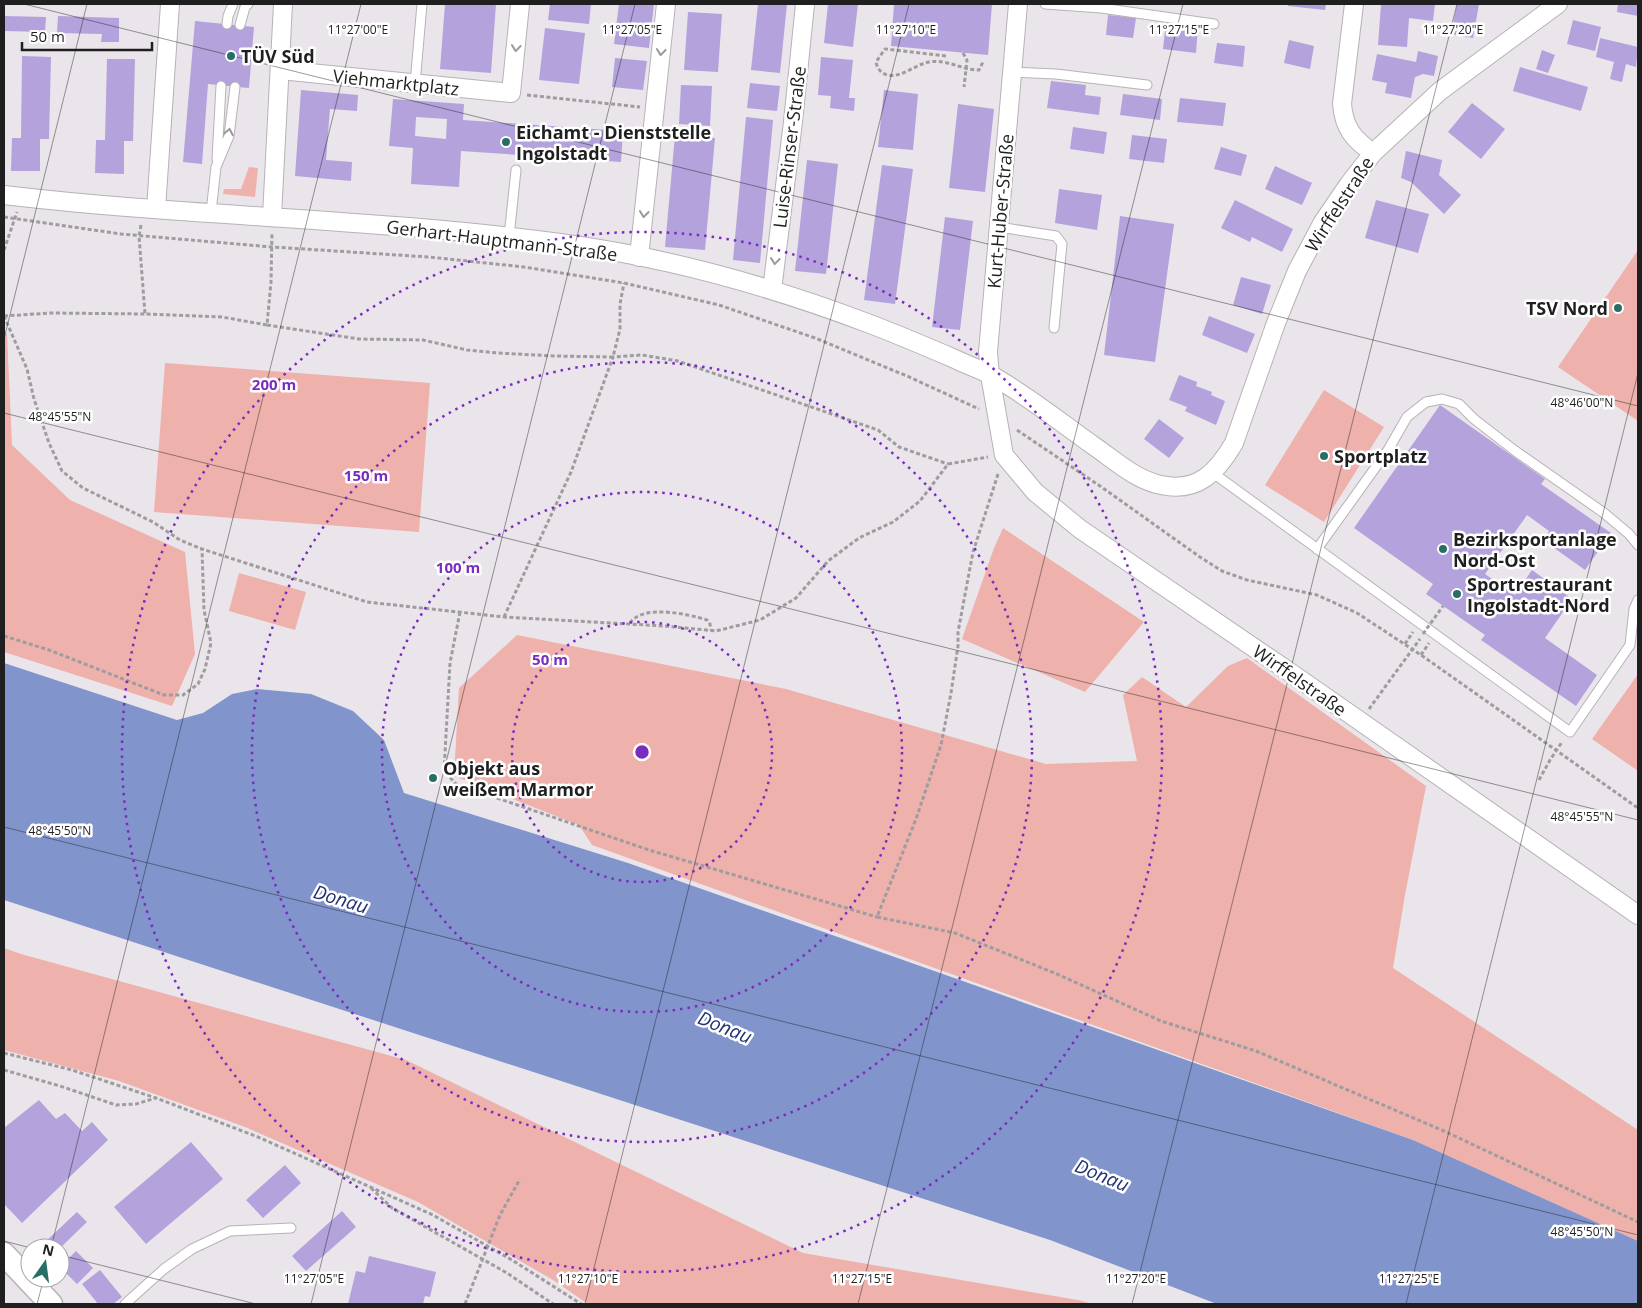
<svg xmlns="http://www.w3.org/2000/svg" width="1642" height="1308" font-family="'Open Sans',sans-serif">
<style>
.green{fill:#efb1ac}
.water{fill:#8194cb}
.building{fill:#b3a2dc;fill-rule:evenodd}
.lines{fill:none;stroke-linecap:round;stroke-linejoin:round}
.service-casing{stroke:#b7b2b6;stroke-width:11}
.minor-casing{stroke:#b7b2b6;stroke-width:20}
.tertiary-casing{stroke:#b7b2b6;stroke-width:25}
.path{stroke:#9f9c9f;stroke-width:3;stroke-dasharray:4 2.5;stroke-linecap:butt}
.service{stroke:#fff;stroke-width:9}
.minor{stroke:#fff;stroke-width:18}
.tertiary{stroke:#fff;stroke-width:22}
.path-bridge{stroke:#9f9c9f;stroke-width:3;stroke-dasharray:4 2.5;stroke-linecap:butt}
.oneway{stroke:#9b9a9b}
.ticks{fill:none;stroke:#201f20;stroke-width:1;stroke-opacity:0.45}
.ring{fill:none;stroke:#7b2cbf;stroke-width:2.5;stroke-dasharray:2.5 5}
.poi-dot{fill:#276e65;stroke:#fff;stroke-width:2}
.labels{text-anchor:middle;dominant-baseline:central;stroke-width:5;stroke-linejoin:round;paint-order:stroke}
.poi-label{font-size:18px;font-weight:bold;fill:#201f20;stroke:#fff;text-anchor:start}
.street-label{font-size:18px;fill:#201f20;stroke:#fff}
.water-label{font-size:19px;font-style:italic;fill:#223273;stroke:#fff}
.ticks-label{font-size:12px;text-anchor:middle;fill:#201f20;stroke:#fff;stroke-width:5;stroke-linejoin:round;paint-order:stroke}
.centre{fill:#7b2cbf;stroke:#fff;stroke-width:2.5}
.ring-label{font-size:15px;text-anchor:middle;font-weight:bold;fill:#7b2cbf;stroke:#fff;stroke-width:5;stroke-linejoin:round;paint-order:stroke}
</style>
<rect width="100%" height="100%" fill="#eae5ea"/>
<path class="green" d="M 249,167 L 258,168 L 255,197 L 223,194 L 224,189 L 241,189 Z
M 1638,250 L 1638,421 L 1558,367 Z
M 4,331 L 7,334 L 12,445 L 70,500 L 185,552 L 195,654 L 172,706 L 4,652 Z
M 165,363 L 430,383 L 419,532 L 154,512 Z
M 1324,390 L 1384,427 L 1324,522 L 1265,485 Z
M 1003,528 L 1144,622 L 1085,692 L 962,639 L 994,548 Z
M 239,573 L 306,592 L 295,630 L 229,611 Z
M 517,635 L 786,689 L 1046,764 L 1137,761 L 1123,695 L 1142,677 L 1186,707 L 1228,666 L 1247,658 L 1426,786 L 1405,895 L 1393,968 L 1638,1130 L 1638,1241 L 1413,1140 L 592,845 L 579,825 L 454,776 L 459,688 Z
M 1638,674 L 1638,771 L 1592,739 Z
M 4,948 L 21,954 L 406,1060 L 803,1253 L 1078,1300 L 1093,1304 L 588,1304 L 553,1280 L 418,1202 L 245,1127 L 119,1081 L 4,1050 Z"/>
<path class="water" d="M 4,663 L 177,720 L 203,713 L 232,694 L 257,689 L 311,694 L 353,711 L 384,740 L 404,793 L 628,863 L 1413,1140 L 1638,1241 L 1638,1304 L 1217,1304 L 1050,1240 L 4,900 Z"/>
<path class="building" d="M 445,4 L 496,4 L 491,73 L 440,69 Z
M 550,4 L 591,4 L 589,24 L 548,20 Z
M 619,4 L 654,4 L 649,48 L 614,44 Z
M 758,4 L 787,4 L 780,73 L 751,70 Z
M 828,4 L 858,4 L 853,47 L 824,43 Z
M 894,4 L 992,4 L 988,55 L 891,46 Z
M 1288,4 L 1326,4 L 1325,10 L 1288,6 Z
M 1381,4 L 1435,4 L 1433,21 L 1409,18 L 1407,47 L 1378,45 Z
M 1457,4 L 1479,4 L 1473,38 L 1451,34 Z
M 1618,4 L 1638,4 L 1638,16 L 1617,12 Z
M 688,12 L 722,14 L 718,72 L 684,70 Z
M 1108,15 L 1136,18 L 1133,38 L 1106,35 Z
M 4,16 L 46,17 L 45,32 L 4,31 Z
M 58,16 L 119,18 L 119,42 L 101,42 L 102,34 L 57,33 Z
M 1573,20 L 1601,27 L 1595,51 L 1567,44 Z
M 195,21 L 254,27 L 249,88 L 208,84 L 202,164 L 183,162 Z
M 1166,22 L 1198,26 L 1196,53 L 1163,49 Z
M 545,28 L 585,33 L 579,84 L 539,80 Z
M 1600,38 L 1638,47 L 1636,67 L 1626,64 L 1622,82 L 1610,79 L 1614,62 L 1596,57 Z
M 1289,40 L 1314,46 L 1310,69 L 1284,63 Z
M 1217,43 L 1245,46 L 1243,67 L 1214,63 Z
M 1542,50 L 1555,55 L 1548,73 L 1536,69 Z
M 1418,51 L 1438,56 L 1434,76 L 1423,74 L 1415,77 L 1411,98 L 1385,93 L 1387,83 L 1372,80 L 1377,54 L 1416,62 Z
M 22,56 L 51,57 L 49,139 L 40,139 L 40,171 L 11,171 L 12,138 L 21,138 Z
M 821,57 L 853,60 L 849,98 L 855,98 L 854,111 L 830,108 L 831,96 L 818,95 Z
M 615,58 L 647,61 L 643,90 L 612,87 Z
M 107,59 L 135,59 L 133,141 L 124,141 L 124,174 L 95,173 L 96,140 L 105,140 Z
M 1520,67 L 1588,87 L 1581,111 L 1513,91 Z
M 1051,81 L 1086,85 L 1085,95 L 1101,97 L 1099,115 L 1047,108 Z
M 750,83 L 780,86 L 777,111 L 747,108 Z
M 681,85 L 712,86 L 710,126 L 679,124 Z
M 301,90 L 358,95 L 357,111 L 330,109 L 326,160 L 352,162 L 351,181 L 295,176 Z
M 884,90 L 918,94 L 913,150 L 878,147 Z
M 1123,94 L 1162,99 L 1160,120 L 1120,115 Z
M 1180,98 L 1226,103 L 1223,126 L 1177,122 Z
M 393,99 L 464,104 L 463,120 L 623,131 L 621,162 L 461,151 L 459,187 L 411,184 L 413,148 L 389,146 ZM 416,117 L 447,119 L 446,139 L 415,136 Z
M 1472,103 L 1505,129 L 1481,159 L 1448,132 Z
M 958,104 L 994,109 L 985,192 L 949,188 Z
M 746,117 L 773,120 L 760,263 L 733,260 Z
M 1073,127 L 1107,132 L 1104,154 L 1070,149 Z
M 675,135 L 715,138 L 705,250 L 665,247 Z
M 1132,135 L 1167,139 L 1164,163 L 1129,159 Z
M 1221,147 L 1247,155 L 1241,176 L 1214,169 Z
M 1406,151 L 1442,160 L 1439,175 L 1461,195 L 1444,214 L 1411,182 L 1401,178 Z
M 807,160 L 838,164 L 826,274 L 795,271 Z
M 882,165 L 913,169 L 895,304 L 864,300 Z
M 1275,166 L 1312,183 L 1302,205 L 1265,189 Z
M 1059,189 L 1102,195 L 1097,230 L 1055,223 Z
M 1235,200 L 1293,229 L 1282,252 L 1252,237 L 1250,242 L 1221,228 Z
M 1376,200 L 1429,214 L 1418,253 L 1365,238 Z
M 1120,216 L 1174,224 L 1155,362 L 1104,355 Z
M 945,217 L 973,221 L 960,330 L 932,327 Z
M 1241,277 L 1271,285 L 1262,314 L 1233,305 Z
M 1209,316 L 1255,334 L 1247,353 L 1202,335 Z
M 1179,375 L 1197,382 L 1196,386 L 1212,392 L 1211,395 L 1225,401 L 1216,425 L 1185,411 L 1187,407 L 1169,400 Z
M 1440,405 L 1545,479 L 1541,484 L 1611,533 L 1585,570 L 1543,540 L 1549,531 L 1527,515 L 1485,574 L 1515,595 L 1532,570 L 1572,599 L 1545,638 L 1597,675 L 1576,706 L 1481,640 L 1485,635 L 1426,594 L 1433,584 L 1354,528 Z
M 1159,419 L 1184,438 L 1169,458 L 1144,439 Z
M 39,1100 L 56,1119 L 65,1113 L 82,1131 L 92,1122 L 108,1140 L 22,1223 L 4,1204 L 4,1128 Z
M 191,1142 L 223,1179 L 146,1244 L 114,1207 Z
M 285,1165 L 301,1183 L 263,1218 L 246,1200 Z
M 342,1211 L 356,1227 L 306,1271 L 292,1256 Z
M 77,1212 L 87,1222 L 60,1248 L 49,1248 L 44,1243 Z
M 76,1251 L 93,1268 L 77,1284 L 60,1267 Z
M 369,1256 L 436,1272 L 430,1297 L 425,1296 L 423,1304 L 348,1304 L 356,1271 L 365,1273 Z
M 100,1270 L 122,1297 L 113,1304 L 98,1304 L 82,1284 Z"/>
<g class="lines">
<g class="service-casing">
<path id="service" d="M 1045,4 L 1101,8 L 1214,24
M 227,24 L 228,16 L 233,4
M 240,25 L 245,7 L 248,4
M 1012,72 L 1056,74 L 1147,85
M 415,84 L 422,4
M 217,159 L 221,86
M 211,212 L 216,167 L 229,136 L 235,87
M 999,227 L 1056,236 L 1062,244 L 1054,328
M 509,237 L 516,170
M 1213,473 L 1570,732 L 1630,645 L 1634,609 L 1638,600
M 1317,549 L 1388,450 L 1407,417 L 1426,402 L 1442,399 L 1459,404 L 1474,419 L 1514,450 L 1604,513 L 1629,534 L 1638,545
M 125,1304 L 164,1269 L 192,1249 L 230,1231 L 291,1228"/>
</g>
<g class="minor-casing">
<path id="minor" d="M 1018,4 L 988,352 L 990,375 L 1004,455 L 1035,492 L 1080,529 L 1291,673 L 1638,915
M 1354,4 L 1342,104 C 1344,128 1353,139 1373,153
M 280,70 L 511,93 L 520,4
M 4,195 C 188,217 375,218 560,243 C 666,257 770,286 870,324 C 899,335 927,347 955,359 C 967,365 979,369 991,375 C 1027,395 1060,422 1094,446 C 1114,460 1136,480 1161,485 C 1198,493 1217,472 1234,443 L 1276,323 L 1297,271 L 1323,222 L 1349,184 L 1373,153 L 1440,91 L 1558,4
M 156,209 L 170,4
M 272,216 L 283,4
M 639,257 L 666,4
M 772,290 L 793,122 L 805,4"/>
</g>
<g class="tertiary-casing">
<path id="tertiary" d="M 4,1254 L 51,1304"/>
</g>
<path class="path" d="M 963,53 L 967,60 L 964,87
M 946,56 L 885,49 L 876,62 C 877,68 881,74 888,75 C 902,78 916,64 929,62 C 948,59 961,70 979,70 L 983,62
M 527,95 L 640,107
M 4,217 L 121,234 L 272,247 L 429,257 L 524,267 L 624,283 L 719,305 L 815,338 L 907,376 L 979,409
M 141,225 L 139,236 L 145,314 L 222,317 L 267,325 L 271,282 L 272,232
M 4,250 L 17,212
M 4,316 L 27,369 L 34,399 L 49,443 L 62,471 L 83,488 L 153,522 L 180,540 L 202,549 L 367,602 L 504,617 L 664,626 L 716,631 L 760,620 L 796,598 L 828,561 L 859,538 L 893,522 L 920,501 L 948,464 L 988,457
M 4,316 L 51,313 L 145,314
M 267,325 L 359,339 L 423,340 L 467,350 L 498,353 L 554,356 L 613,357 L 620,329 L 620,304 L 624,283
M 1017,430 L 1100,486 L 1200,557 L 1222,571 L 1247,580 L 1317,595 L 1357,613 L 1421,655 L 1638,808
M 998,474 L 973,552 L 958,632 L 958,646 L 951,693 L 941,745 L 916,819 L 877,917 L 955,933 L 1057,974 L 1161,1021 L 1256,1051 L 1444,1131 L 1638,1222
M 460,612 L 450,663 L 444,771 L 456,784 L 649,850 L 877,917
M 504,617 L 571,472 L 613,357 L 642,355 L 678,361 L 878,430 L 899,447 L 948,464
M 630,623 C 643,604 688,614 707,620 L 710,624 L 711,630
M 4,636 L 49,650 L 164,695 L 183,695 L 198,684 L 205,669 L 211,643 L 204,610 L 202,549
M 1405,644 L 1413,632
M 1421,655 L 1429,643
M 1369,709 L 1420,639
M 1539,780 L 1550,760 L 1562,742
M 4,1053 L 72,1070 L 156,1098 L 258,1137 L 433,1215 L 512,1260 L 581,1304
M 4,1070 L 60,1086 L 116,1105 L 136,1104 L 156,1098
M 371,1188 L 392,1208 L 507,1273 L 553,1304
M 465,1304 L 500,1215 L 520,1179"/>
<use href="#service" class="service"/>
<use href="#minor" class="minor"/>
<use href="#tertiary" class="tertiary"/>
<path class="path-bridge" d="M 1423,634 L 1443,606"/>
</g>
<defs><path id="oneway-chevron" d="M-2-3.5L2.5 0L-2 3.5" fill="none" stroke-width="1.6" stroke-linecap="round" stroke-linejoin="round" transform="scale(1.25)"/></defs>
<g class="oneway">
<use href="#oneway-chevron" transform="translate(516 48) rotate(96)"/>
<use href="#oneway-chevron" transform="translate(661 52) rotate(96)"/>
<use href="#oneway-chevron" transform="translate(229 132) rotate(-79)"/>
<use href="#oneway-chevron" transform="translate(644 214) rotate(96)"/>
<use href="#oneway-chevron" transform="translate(775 261) rotate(97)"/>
</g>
<path class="ticks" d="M 24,4 L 1638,406M 4,339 L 87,4M 4,413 L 1638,820M 4,827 L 1638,1235M 4,1241 L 31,1248M 51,1248 L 361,4M 60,1255 L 256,1304M 37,1304 L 44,1278M 311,1304 L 635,4M 585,1304 L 909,4M 858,1304 L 1183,4M 1132,1304 L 1457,4M 1406,1304 L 1638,373"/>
<g class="ring">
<circle cx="642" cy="752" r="130"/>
<circle cx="642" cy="752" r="260"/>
<circle cx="642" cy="752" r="390"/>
<circle cx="642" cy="752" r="520"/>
</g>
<g class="poi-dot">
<circle cx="231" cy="56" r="5"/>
<circle cx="506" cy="142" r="5"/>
<circle cx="1618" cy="308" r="5"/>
<circle cx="1324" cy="456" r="5"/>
<circle cx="1443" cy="549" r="5"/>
<circle cx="1457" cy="594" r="5"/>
<circle cx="433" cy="778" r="5"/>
</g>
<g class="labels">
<g class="poi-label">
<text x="241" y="56">TÜV Süd</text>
<text x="516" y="132">Eichamt - Dienststelle<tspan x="516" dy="21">Ingolstadt</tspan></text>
<text x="1608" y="308" text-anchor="end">TSV Nord</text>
<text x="1334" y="456">Sportplatz</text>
<text x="1453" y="539">Bezirksportanlage<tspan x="1453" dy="21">Nord-Ost</tspan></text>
<text x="1467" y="584">Sportrestaurant<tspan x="1467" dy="21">Ingolstadt-Nord</tspan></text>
<text x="443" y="768">Objekt aus<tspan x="443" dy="21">weißem Marmor</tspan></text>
</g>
<g class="street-label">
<text transform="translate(396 82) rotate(6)">Viehmarktplatz</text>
<text transform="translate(789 147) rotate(-83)">Luise-Rinser-Straße</text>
<text transform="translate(1339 204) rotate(-57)">Wirffelstraße</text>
<text transform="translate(1000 211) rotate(-85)">Kurt-Huber-Straße</text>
<text transform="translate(502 240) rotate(7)">Gerhart-Hauptmann-Straße</text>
<text transform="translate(1300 680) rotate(35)">Wirffelstraße</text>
</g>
<g class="water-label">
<text transform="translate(341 899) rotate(17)">Donau</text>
<text transform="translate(725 1027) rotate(22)">Donau</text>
<text transform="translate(1102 1175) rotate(22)">Donau</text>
</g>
</g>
<g class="ticks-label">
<text x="358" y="34">11°27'00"E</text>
<text x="632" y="34">11°27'05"E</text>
<text x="906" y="34">11°27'10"E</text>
<text x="1179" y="34">11°27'15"E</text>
<text x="1453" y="34">11°27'20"E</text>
<text x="1582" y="407">48°46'00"N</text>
<text x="60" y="421">48°45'55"N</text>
<text x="1582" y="821">48°45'55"N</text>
<text x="60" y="835">48°45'50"N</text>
<text x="1582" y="1236">48°45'50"N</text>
<text x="314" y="1283">11°27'05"E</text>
<text x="588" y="1283">11°27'10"E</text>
<text x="862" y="1283">11°27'15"E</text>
<text x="1136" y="1283">11°27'20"E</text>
<text x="1409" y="1283">11°27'25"E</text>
</g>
<circle cx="642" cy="752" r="8" class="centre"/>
<g class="ring-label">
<text x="274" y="390">200 m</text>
<text x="366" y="481">150 m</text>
<text x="458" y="573">100 m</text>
<text x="550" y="665">50 m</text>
</g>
<rect width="1642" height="1308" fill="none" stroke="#201f20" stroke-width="10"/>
<g transform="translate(45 1263) rotate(14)"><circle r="24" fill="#ffffff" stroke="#a6a5a6"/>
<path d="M0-4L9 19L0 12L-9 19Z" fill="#276e65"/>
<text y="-8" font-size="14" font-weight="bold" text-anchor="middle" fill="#201f20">N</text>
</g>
<path d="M22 42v8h130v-8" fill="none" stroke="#201f20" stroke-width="2.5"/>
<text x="30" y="42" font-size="15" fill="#201f20" stroke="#ffffff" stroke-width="4" paint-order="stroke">50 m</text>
</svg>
